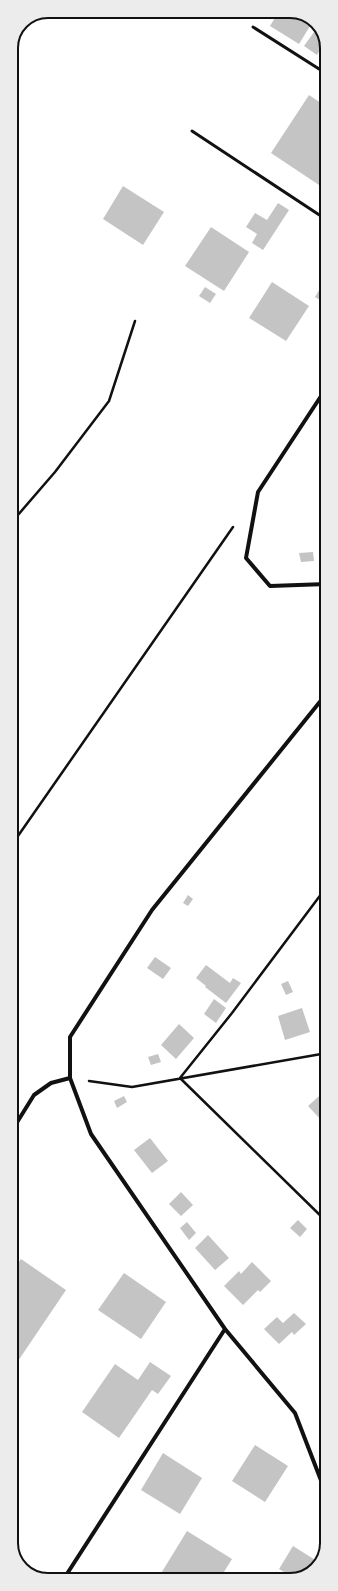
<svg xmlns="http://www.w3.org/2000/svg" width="338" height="1591" font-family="Mulish,sans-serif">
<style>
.building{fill:#c4c4c4}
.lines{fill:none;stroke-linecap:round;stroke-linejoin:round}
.path{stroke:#111;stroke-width:2.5}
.service{stroke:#111;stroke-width:3}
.minor{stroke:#111;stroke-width:4}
.rim{fill:none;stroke:#111;stroke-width:2}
</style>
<rect width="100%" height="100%" fill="#fff"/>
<path class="building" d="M 279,11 L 294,11 L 306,17 L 305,18 L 312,23 L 299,44 L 270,26 Z
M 314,32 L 325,41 L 317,55 L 304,46 Z
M 309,95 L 327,107 L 327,180 L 322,187 L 271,153 Z
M 123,186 L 164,212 L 143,245 L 103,219 Z
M 278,203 L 289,210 L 263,250 L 252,243 L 257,234 L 246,227 L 255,213 L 267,220 Z
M 211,227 L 249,252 L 224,291 L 185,266 Z
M 327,277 L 327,304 L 315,297 Z
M 272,282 L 309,306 L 286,341 L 249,318 Z
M 205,287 L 216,294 L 210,303 L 199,296 Z
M 313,552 L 314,561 L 301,562 L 299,553 Z
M 327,840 L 327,853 L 320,847 Z
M 188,895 L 193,899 L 188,906 L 183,903 Z
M 155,957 L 171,968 L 163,979 L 147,968 Z
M 206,965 L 230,983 L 233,978 L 241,983 L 226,1003 L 205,987 L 206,986 L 196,978 Z
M 288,981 L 293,992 L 286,995 L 281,984 Z
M 327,981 L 327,1000 L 324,1001 L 319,984 Z
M 214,999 L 226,1008 L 216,1023 L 204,1014 Z
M 302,1008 L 310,1032 L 285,1040 L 278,1016 Z
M 179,1024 L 194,1038 L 176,1059 L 161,1045 Z
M 158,1054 L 161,1062 L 151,1065 L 148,1057 Z
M 327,1089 L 327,1119 L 323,1122 L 308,1106 Z
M 124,1096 L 127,1102 L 117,1108 L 114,1101 Z
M 150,1138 L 168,1161 L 152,1173 L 134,1150 Z
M 181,1192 L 193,1205 L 181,1216 L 169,1204 Z
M 298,1220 L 307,1229 L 300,1237 L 290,1228 Z
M 187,1222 L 196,1233 L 189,1240 L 180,1228 Z
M 208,1235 L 229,1258 L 215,1270 L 195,1248 Z
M 21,1259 L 66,1290 L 18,1361 L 11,1357 L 11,1273 Z
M 252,1262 L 271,1281 L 260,1292 L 258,1290 L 243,1305 L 224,1286 L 239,1271 L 241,1274 Z
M 124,1273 L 166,1302 L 141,1339 L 98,1310 Z
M 294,1313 L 306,1324 L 294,1335 L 292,1332 L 279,1344 L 264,1329 L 277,1317 L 283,1323 Z
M 150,1362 L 171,1376 L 158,1394 L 152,1390 L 119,1438 L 82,1412 L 115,1364 L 138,1380 Z
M 255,1445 L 288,1466 L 265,1502 L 232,1481 Z
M 163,1453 L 202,1478 L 180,1514 L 141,1490 Z
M 187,1531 L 232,1559 L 219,1580 L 167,1580 L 160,1575 Z
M 293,1546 L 320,1563 L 318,1567 L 296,1579 L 279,1569 Z"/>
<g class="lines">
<path class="path" d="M 11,523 L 55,472 L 109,401 L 135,321
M 11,846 L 233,527
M 327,889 L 322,893 L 232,1013 L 180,1078 L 327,1222
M 89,1081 L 132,1087 L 327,1053"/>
<path class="service" d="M 253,27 L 327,74
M 192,131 L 327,220"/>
<path class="minor" d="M 327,387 L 258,492 L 246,558 L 270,586 L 327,584
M 327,693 L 152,910 L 70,1037 L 70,1078 L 91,1134 L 225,1329 L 295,1413 L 327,1496
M 11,1132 L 34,1095 L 51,1083 L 70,1078
M 63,1580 L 225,1329"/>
</g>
<path d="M0 0H338V1591H0ZM48 18H290A30 30 0 0 1 320 48V1543A30 30 0 0 1 290 1573H48A30 30 0 0 1 18 1543V48A30 30 0 0 1 48 18Z" fill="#ececec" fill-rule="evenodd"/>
<path class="rim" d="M48 18H290A30 30 0 0 1 320 48V1543A30 30 0 0 1 290 1573H48A30 30 0 0 1 18 1543V48A30 30 0 0 1 48 18Z"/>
</svg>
